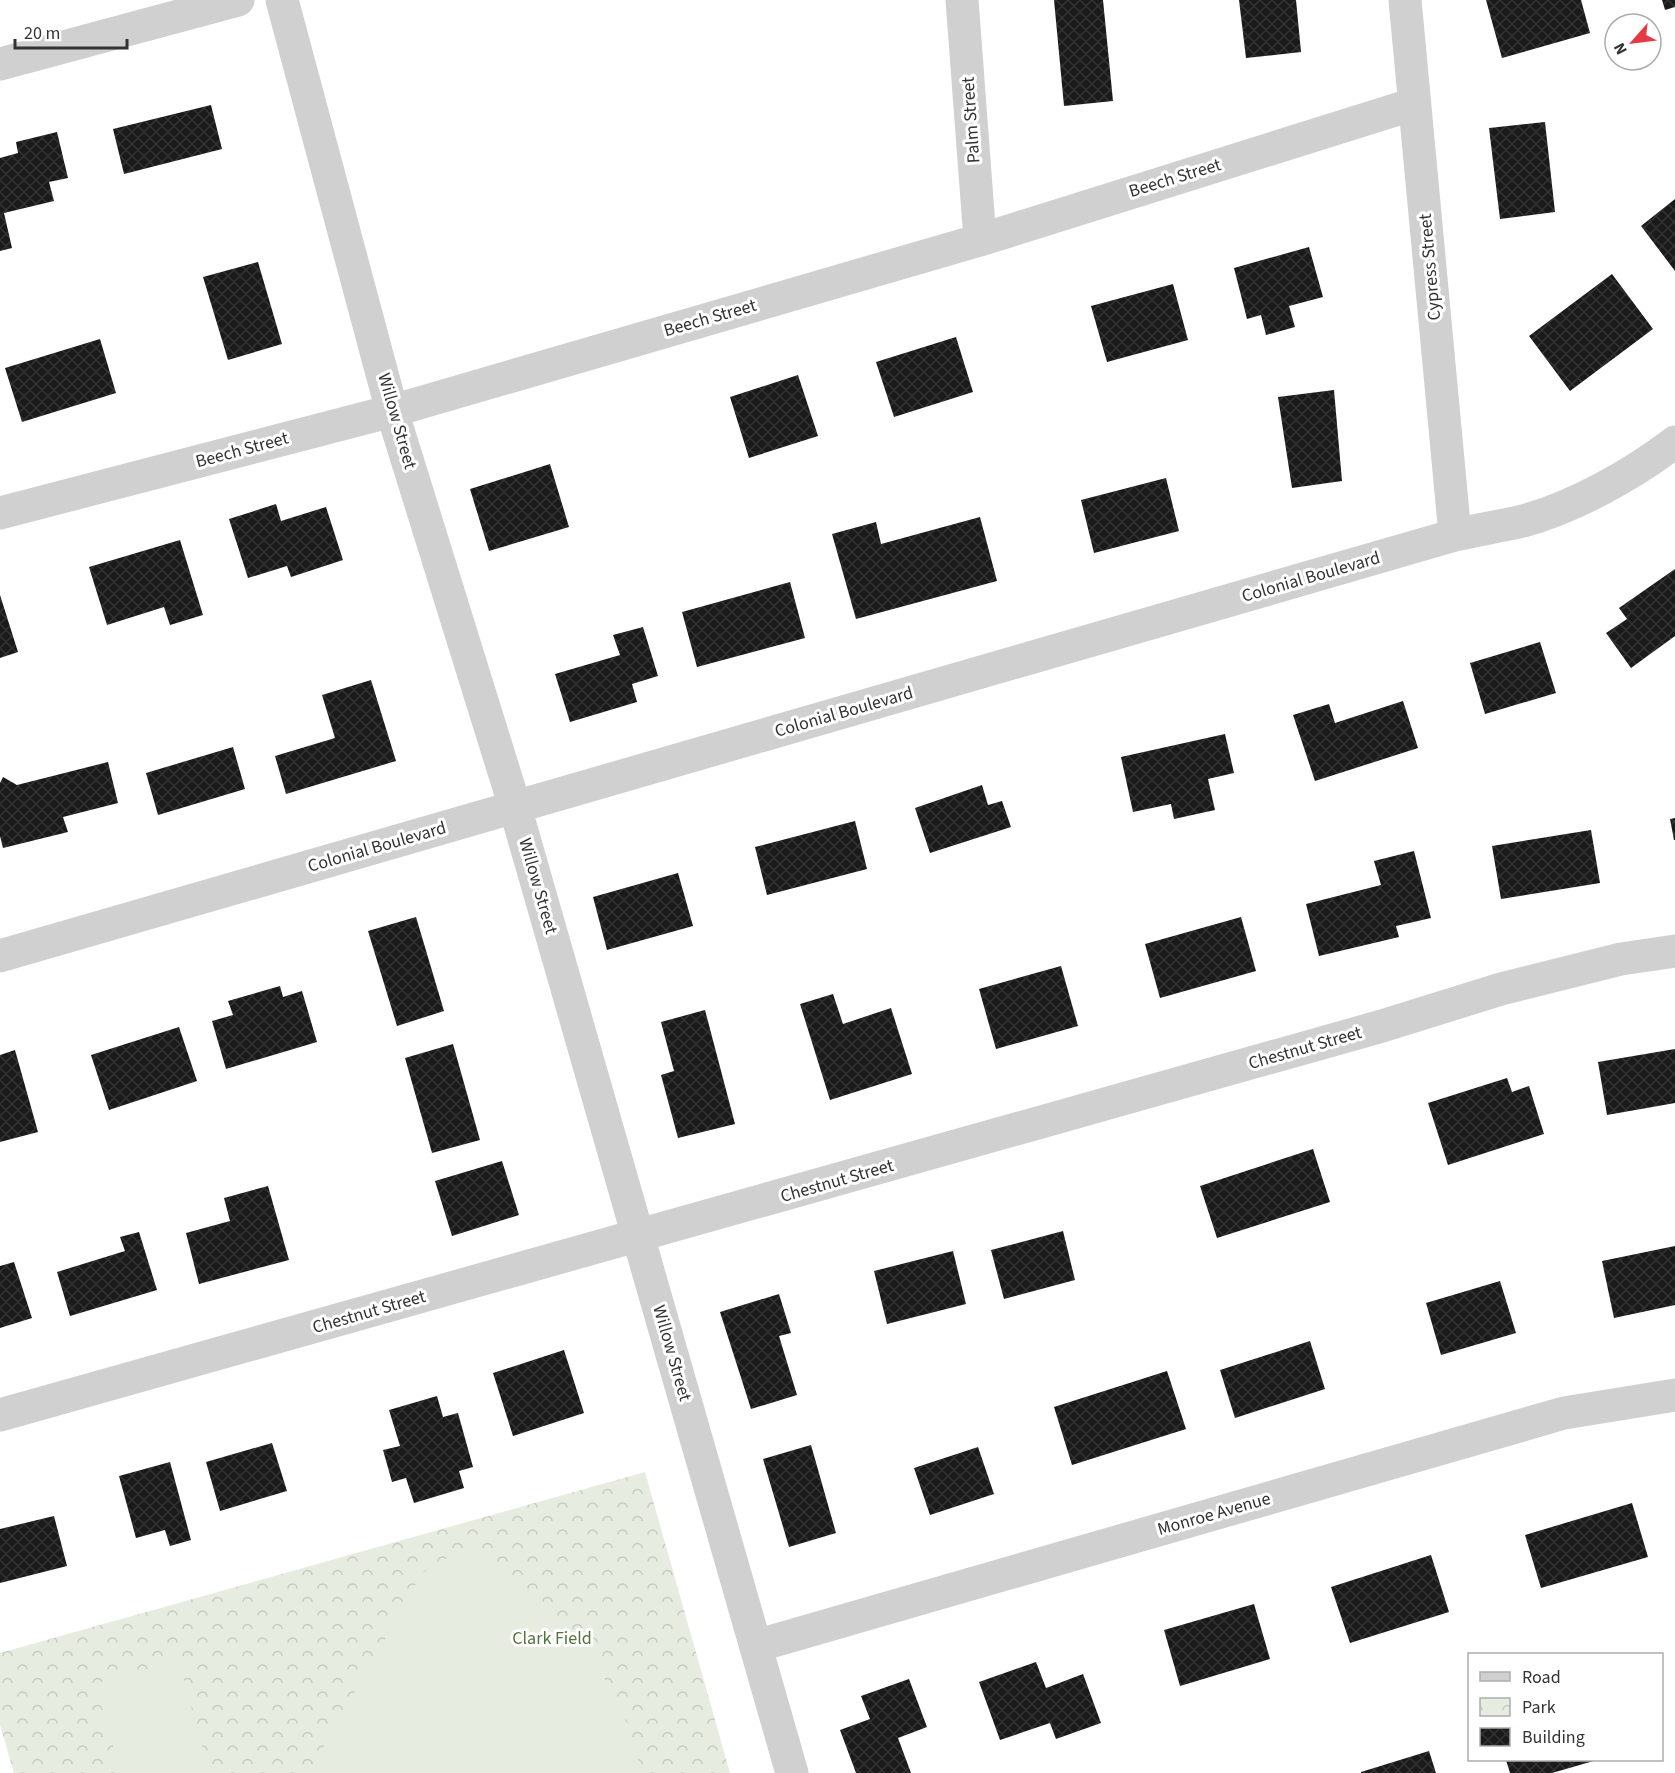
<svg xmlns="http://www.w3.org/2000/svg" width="1675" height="1773" font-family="'Source Sans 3',sans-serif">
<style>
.park{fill:url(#park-crowns)}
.pitch{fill:#e6ecdf}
.building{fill:url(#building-cross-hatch)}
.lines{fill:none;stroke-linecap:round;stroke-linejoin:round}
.minor{stroke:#d0d0d0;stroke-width:33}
.labels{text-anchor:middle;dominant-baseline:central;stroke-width:6;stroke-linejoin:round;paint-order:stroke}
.street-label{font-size:18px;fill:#333;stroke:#fff}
.park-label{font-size:18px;fill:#56703f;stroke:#fff}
</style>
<defs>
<pattern id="park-crowns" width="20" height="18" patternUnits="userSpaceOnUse" patternTransform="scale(1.5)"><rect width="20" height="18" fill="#e6ecdf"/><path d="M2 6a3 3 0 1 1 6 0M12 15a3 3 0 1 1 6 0" fill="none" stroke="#c6cbc0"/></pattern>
<pattern id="building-cross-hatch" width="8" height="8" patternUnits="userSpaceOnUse" patternTransform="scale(1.5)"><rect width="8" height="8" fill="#1a1a1a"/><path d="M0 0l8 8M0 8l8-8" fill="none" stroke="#333"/></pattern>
</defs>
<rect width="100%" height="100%" fill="#fff"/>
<path class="park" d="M 645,1472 L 730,1773 L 14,1773 L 0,1725 L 0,1653 Z"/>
<path class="pitch" d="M 462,1549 L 514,1577 L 547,1605 L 596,1662 L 630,1729 L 642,1773 L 309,1773 L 422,1573 Z
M 178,1660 L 210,1773 L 121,1773 L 95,1684 Z"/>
<path class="building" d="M 1054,0 L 1103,0 L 1113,101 L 1064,106 Z
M 1239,0 L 1296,0 L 1301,52 L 1246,58 Z
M 1486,0 L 1581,0 L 1590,33 L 1502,58 Z
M 1662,0 L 1675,0 L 1675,7 L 1665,10 Z
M 211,105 L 222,149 L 124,174 L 113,129 Z
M 1545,122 L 1555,212 L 1500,219 L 1489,128 Z
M 57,132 L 68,178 L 49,182 L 54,201 L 4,213 L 12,248 L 0,251 L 0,158 L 18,153 L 16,142 Z
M 1675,199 L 1675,271 L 1641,226 Z
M 1309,247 L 1323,297 L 1289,306 L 1295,327 L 1266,335 L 1261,315 L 1247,319 L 1234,268 Z
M 258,262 L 282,344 L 228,360 L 203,277 Z
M 1612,274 L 1653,329 L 1570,391 L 1529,336 Z
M 1173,284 L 1188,340 L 1107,362 L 1091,306 Z
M 956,337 L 973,392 L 894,417 L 876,362 Z
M 100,339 L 116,393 L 22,422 L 5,368 Z
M 798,375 L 818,436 L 749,458 L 730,397 Z
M 1334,390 L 1342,481 L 1292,488 L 1278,397 Z
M 550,464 L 569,527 L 489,551 L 470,489 Z
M 1166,478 L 1179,531 L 1094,553 L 1081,500 Z
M 276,504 L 281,521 L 326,507 L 343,560 L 291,577 L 287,566 L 248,578 L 229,519 Z
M 980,517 L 997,581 L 856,619 L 832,534 L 876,522 L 881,544 Z
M 180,540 L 203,615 L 170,625 L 164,607 L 107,625 L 89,567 Z
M 1675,569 L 1675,636 L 1631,668 L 1606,633 L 1627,619 L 1619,608 Z
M 790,582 L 805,638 L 697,667 L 682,612 Z
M 0,595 L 18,652 L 0,658 Z
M 643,627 L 658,676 L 632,684 L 637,702 L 570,722 L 555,674 L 620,655 L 613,635 Z
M 1540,642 L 1556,693 L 1485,714 L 1470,663 Z
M 371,680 L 396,761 L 286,794 L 275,756 L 335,738 L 322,695 Z
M 1403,701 L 1418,748 L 1315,781 L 1293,715 L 1329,704 L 1335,723 Z
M 1225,734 L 1234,773 L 1208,779 L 1215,810 L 1174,819 L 1171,804 L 1133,812 L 1121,757 Z
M 233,747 L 245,789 L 158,815 L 146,773 Z
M 108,762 L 118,803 L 63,817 L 68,832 L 3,848 L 0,836 L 0,783 L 3,777 L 17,785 Z
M 982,785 L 988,805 L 1002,801 L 1011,827 L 930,853 L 915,808 Z
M 1675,818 L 1675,840 L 1674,840 L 1670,819 Z
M 855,821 L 867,869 L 767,895 L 755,847 Z
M 1591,830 L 1600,883 L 1501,899 L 1492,846 Z
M 1414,851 L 1431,918 L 1396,926 L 1399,937 L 1319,956 L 1306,904 L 1381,885 L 1374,861 Z
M 678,873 L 693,926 L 607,950 L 593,897 Z
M 416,917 L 444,1011 L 397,1026 L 368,931 Z
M 1241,917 L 1256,971 L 1160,998 L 1145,944 Z
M 1061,966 L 1078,1026 L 996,1049 L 979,989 Z
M 280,986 L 283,997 L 302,991 L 317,1042 L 226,1069 L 212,1021 L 233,1015 L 228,1001 Z
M 833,994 L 843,1024 L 891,1008 L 912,1074 L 830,1100 L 800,1004 Z
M 705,1010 L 735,1124 L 678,1138 L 661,1075 L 674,1071 L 661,1022 Z
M 179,1027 L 197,1081 L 109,1110 L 91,1055 Z
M 453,1044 L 480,1140 L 432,1153 L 405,1058 Z
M 1675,1049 L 1675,1103 L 1607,1115 L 1598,1062 Z
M 15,1050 L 38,1132 L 0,1142 L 0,1055 Z
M 1507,1078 L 1512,1092 L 1529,1086 L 1544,1134 L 1448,1165 L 1428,1103 Z
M 1313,1149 L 1330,1202 L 1217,1238 L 1200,1186 Z
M 502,1161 L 519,1215 L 452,1236 L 435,1181 Z
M 268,1186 L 289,1260 L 199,1284 L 186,1233 L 230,1221 L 224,1198 Z
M 1063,1231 L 1075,1280 L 1004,1299 L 991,1250 Z
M 139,1232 L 157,1290 L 70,1316 L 57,1272 L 125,1251 L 120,1237 Z
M 1675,1246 L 1675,1305 L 1614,1318 L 1602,1261 Z
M 953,1251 L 966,1304 L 887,1324 L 874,1271 Z
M 14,1262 L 32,1318 L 0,1328 L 0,1266 Z
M 1500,1281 L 1516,1333 L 1441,1355 L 1426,1303 Z
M 779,1294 L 791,1333 L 779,1336 L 797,1395 L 751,1409 L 720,1312 Z
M 1310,1341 L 1325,1389 L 1235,1418 L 1220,1370 Z
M 564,1350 L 584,1413 L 513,1436 L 493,1373 Z
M 1167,1371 L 1186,1429 L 1072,1465 L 1054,1407 Z
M 437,1396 L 443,1417 L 458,1413 L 473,1467 L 459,1471 L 464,1488 L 414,1503 L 406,1478 L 392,1482 L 383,1450 L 400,1446 L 389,1410 Z
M 272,1443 L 287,1491 L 220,1511 L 206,1462 Z
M 811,1445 L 836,1533 L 789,1547 L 763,1459 Z
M 978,1447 L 994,1494 L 930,1515 L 914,1468 Z
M 170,1462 L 191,1540 L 170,1546 L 165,1530 L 136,1538 L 119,1476 Z
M 1632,1503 L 1648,1557 L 1541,1588 L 1525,1535 Z
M 54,1516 L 67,1566 L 0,1583 L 0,1529 Z
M 1431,1555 L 1449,1612 L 1350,1643 L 1331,1587 Z
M 1254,1604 L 1270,1659 L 1180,1686 L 1164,1630 Z
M 1036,1662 L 1046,1688 L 1083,1674 L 1101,1723 L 1056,1739 L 1050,1723 L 1000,1740 L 979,1682 Z
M 909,1679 L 927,1727 L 898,1738 L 911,1773 L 856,1773 L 840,1730 L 870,1719 L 861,1696 Z
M 1429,1751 L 1436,1773 L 1361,1773 L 1361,1772 Z
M 1506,1760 L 1597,1760 L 1552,1773 L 1510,1773 Z"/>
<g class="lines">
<path class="minor" d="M 282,0 L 392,411 L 515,807 L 792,1773
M 962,0 L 980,240
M 1405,0 L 1455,535
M 0,64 L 238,0
M 0,513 L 392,411 L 980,240 L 1414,104
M 0,956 L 1455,535 C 1477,530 1501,526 1523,521 C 1575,507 1633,474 1675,442
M 0,1415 L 1382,1026 L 1501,989 L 1621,959 L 1675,951
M 756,1646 L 1564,1413 L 1675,1395"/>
</g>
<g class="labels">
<g class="street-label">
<text transform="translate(971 120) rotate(-94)">Palm Street</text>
<text transform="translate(1175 178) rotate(-17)">Beech Street</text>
<text transform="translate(1430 267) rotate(-95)">Cypress Street</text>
<text transform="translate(710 318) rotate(-16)">Beech Street</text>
<text transform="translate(397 421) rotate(74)">Willow Street</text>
<text transform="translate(242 450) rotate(-15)">Beech Street</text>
<text transform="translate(1311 577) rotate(-16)">Colonial Boulevard</text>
<text transform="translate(844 712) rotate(-16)">Colonial Boulevard</text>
<text transform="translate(377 847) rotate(-16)">Colonial Boulevard</text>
<text transform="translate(538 886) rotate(74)">Willow Street</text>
<text transform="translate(1305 1048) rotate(-16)">Chestnut Street</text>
<text transform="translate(837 1181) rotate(-16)">Chestnut Street</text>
<text transform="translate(369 1312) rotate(-16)">Chestnut Street</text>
<text transform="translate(672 1353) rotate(74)">Willow Street</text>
<text transform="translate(1214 1514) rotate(-16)">Monroe Avenue</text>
</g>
<g class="park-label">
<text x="552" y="1638">Clark Field</text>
</g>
</g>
<rect x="1468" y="1653" width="195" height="108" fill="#ffffff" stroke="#adadad" stroke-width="1.5"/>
<rect x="1480" y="1672" width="30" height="9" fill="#d0d0d0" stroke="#adadad" stroke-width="1.5"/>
<text x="1522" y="1683" font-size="18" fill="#333333">Road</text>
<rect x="1480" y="1698" width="30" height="18" fill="url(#park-crowns)" stroke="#adadad" stroke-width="1.5"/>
<text x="1522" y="1713" font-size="18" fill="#333333">Park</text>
<rect x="1480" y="1728" width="30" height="18" fill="url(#building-cross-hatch)" stroke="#adadad" stroke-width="1.5"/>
<text x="1522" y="1743" font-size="18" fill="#333333">Building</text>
<g transform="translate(1633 42) rotate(242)"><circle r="28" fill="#ffffff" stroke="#adadad" stroke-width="1.5"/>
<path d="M0-4.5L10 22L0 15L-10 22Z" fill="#e63946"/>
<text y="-9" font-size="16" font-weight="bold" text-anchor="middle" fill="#333333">N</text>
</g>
<path d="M15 39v9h112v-9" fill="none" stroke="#333333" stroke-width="3"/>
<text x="24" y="39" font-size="18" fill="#333333" stroke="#ffffff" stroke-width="4.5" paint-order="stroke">20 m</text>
</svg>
